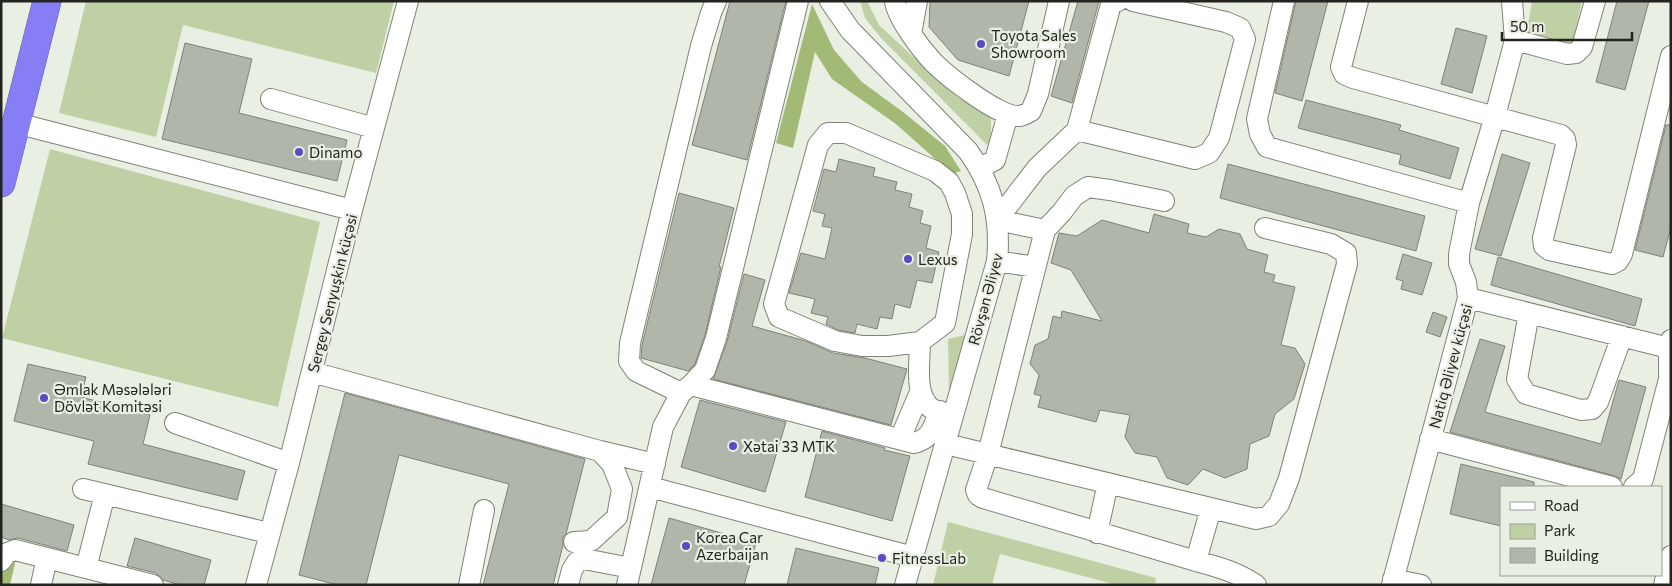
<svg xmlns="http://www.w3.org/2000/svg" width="1672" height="586" font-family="Commissioner,sans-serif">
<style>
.green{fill:#c0d0a5}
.forest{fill:#a2ba75}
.building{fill:#b1b6aa;stroke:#7e8277}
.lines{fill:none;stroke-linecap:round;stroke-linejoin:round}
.minor-casing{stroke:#7f8378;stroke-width:22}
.highway-casing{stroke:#645eaa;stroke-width:29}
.minor{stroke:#fff;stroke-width:20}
.highway{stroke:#877df5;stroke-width:28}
.poi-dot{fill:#5b4ac2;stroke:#eaefe3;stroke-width:2}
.labels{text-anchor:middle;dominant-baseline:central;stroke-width:4.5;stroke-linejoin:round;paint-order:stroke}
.poi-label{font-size:15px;fill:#232420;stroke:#eaefe3;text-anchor:start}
.street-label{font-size:15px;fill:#232420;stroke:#eaefe3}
</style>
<rect width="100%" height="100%" fill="#eaefe3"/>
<path class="green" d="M 86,1 L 394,1 L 376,73 L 183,25 L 156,137 L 59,113 Z
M 860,1 L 867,1 L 879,25 L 957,97 L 991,116 L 991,139 L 987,145 L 881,38 L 865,18 Z
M 1532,1 L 1582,1 L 1572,47 L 1526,36 Z
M 50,149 L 320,222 L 278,407 L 2,338 Z
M 965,335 L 949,399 L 948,339 Z
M 948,522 L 1156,578 L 1155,585 L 1117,585 L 1000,554 L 992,585 L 933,585 Z"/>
<path class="forest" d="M 812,4 L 834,50 L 862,82 L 903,112 L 945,146 L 961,171 L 952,174 L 896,124 L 832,79 L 815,52 L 793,148 L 776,143 Z
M 16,559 L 10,585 L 1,585 L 1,576 L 5,561 Z"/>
<path class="building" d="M 730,1 L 786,1 L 747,160 L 692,145 Z
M 930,1 L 1029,1 L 1009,76 L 958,60 L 929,27 Z
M 1078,1 L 1099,1 L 1072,103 L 1051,96 Z
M 1296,1 L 1328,1 L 1302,101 L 1275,93 Z
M 1617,1 L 1649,1 L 1625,90 L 1596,82 Z
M 1456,28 L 1487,36 L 1472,93 L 1441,84 Z
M 185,43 L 252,59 L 239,113 L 347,140 L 337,181 L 162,139 Z
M 1306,100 L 1401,125 L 1399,130 L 1459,148 L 1450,179 L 1399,164 L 1401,155 L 1298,128 Z
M 1666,125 L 1671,125 L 1671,227 L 1663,257 L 1635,250 Z
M 1502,154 L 1530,163 L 1501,256 L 1475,249 Z
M 839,159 L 875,168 L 873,176 L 897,182 L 895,190 L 912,194 L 909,207 L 923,211 L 920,223 L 931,226 L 926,248 L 939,252 L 932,283 L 917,280 L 910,308 L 895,304 L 892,319 L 880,317 L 877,329 L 857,324 L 855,333 L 838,330 L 826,324 L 828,317 L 811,313 L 815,299 L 789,293 L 801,253 L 825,259 L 832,228 L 822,226 L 825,214 L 813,211 L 824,169 L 836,172 Z
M 1228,164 L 1425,216 L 1416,251 L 1220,198 Z
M 679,193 L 734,208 L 719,267 L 721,267 L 705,335 L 695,364 L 688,371 L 641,358 L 642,345 Z
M 1154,214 L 1189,224 L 1187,233 L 1206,237 L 1219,229 L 1240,234 L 1247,249 L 1268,255 L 1264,272 L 1275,275 L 1273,282 L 1295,287 L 1281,345 L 1295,348 L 1305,364 L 1294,399 L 1275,414 L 1269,436 L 1250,444 L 1247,469 L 1225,478 L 1203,469 L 1188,485 L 1167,478 L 1157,457 L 1135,453 L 1125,437 L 1130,415 L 1100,410 L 1096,422 L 1038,407 L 1041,396 L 1034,394 L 1039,375 L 1030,364 L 1035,345 L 1048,339 L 1053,316 L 1061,318 L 1062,311 L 1102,321 L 1071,270 L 1051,263 L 1059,233 L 1077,236 L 1102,220 L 1149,233 Z
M 1403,254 L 1432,263 L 1422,295 L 1401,289 L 1403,281 L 1396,279 Z
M 1498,257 L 1642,299 L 1635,326 L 1491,285 Z
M 744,274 L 765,280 L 752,326 L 806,341 L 833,353 L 865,358 L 907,369 L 891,425 L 713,379 L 727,342 Z
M 1433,312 L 1447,317 L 1440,337 L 1426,332 Z
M 1480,339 L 1505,346 L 1485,412 L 1601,444 L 1619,380 L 1646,387 L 1621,479 L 1615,476 L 1450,432 Z
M 28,364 L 86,377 L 81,397 L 150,415 L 143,444 L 245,471 L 237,500 L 88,464 L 94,441 L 14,421 Z
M 345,393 L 585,459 L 566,534 L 563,537 L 563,545 L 553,585 L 483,585 L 509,484 L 399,455 L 366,585 L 338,585 L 299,575 Z
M 700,400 L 786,422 L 765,492 L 681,467 Z
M 822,431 L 885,448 L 884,450 L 910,456 L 892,521 L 805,497 Z
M 1461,464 L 1534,482 L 1534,487 L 1501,487 L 1501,526 L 1450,514 Z
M 1,504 L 74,525 L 67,551 L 18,538 L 9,540 L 1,537 Z
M 669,518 L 756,543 L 744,585 L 651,585 Z
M 135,538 L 211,560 L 204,585 L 181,585 L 163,580 L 156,573 L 127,566 Z
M 796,548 L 879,568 L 875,585 L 787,585 Z"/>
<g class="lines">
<g class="minor-casing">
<path id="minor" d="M 830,1 L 850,30 L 968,151 C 993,186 1001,218 997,261 L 905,585
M 895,1 C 897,18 921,49 933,62 C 947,76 1001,119 1020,116 C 1024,115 1028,113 1031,111 L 1038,94 L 1059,1
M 1284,1 L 1257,119 L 1260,134 L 1267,147 L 1469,203
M 1358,1 L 1341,67 L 1344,74 L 1353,78 L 1561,135 L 1565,139 L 1566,145 L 1543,238 L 1544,246 L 1549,250 L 1612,264 L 1618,261 L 1622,254 L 1671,56
M 911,34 L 917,1
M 1515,40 L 1567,54 L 1576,53 L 1582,47 L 1595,1
M 271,99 L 374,128
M 16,123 L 352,210
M 1077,130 L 1195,159 L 1209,153 L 1219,138 L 1245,39 L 1240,28 L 1226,22 L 1133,1
M 828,133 L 846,133 L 935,171 L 949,182 L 955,193 L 962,214 L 962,234 L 945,323 L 920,342 L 888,346 L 862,346 L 835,341 L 779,317 L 774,304 L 818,145 Z
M 980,168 L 995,160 L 1008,114
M 1164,201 L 1110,190 L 1088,187 L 1074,196 L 1062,212 L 1045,230 L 988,454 L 976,490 L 978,495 L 983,498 L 1196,561 L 1211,508
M 1045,230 L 997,220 L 1037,168 L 1077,130 L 1107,19 L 1111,4 L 1118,1
M 997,261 L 1035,267
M 1468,298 L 1669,348
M 1529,313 L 1517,379 L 1526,394 L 1581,410 L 1592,409 L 1598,402 L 1622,336
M 920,342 C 920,362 913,399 934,410 C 939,413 947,413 953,414
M 312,372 L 600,451 L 655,464
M 691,385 L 914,443 C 932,439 933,426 940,411
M 681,393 L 636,371 L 629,361 L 630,343 L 701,46 L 711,13 L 716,1
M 175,423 L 289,463
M 900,439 L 920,392
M 1430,439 L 1612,487
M 946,444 L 1256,519 L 1269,516 L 1279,504 L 1289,478 L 1347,264 L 1346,253 L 1331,244 L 1265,228
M 650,487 L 913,557
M 1634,487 L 1643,479 L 1669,379 L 1669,348 L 1671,340
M 83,489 L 269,533
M 1097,533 L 1108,483
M 574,542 L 591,541 L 617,517 L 622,489 L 612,464 L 600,451
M 1,561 L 7,553 L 15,550 L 153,585
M 1196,561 C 1218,567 1237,572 1256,585
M 86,568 L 105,494
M 1393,579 L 1421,585
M 41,585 L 47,558
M 256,585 L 289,463 L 352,210 L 408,1
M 469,585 L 484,510
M 568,585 L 572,570 L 577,562 L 584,559 L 631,568
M 627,585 L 663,427 L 681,393 L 691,385 L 705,370 L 716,338 L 798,1
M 1392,585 L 1468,298 L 1466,282 L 1459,264 L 1459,254 L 1469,203 L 1495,116 L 1515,40 L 1512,1
M 1664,585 L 1671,556"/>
</g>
<g class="highway-casing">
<path id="highway" d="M 1,183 L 47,1"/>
</g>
<use href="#minor" class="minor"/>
<use href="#highway" class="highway"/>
</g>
<g class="poi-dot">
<circle cx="981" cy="44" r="5"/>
<circle cx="299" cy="152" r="5"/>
<circle cx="908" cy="259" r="5"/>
<circle cx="44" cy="398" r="5"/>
<circle cx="733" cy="446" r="5"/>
<circle cx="686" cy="546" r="5"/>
<circle cx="882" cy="558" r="5"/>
</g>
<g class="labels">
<g class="poi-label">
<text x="991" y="35">Toyota Sales<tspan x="991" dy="17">Showroom</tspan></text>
<text x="309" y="152">Dinamo</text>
<text x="918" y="259">Lexus</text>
<text x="54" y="389">Əmlak Məsələləri<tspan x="54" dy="17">Dövlət Komitəsi</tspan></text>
<text x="743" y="446">Xətai 33 MTK</text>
<text x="696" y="537">Korea Car<tspan x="696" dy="17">Azerbaijan</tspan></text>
<text x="892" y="558">FitnessLab</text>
</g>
<g class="street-label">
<text transform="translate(332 293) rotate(-76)">Sergey Senyuşkin küçəsi</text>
<text transform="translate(985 299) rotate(-75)">Rövşən Əliyev</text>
<text transform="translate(1450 366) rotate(-75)">Natiq Əliyev küçəsi</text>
</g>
</g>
<rect width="1672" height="586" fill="none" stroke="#232420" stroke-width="5"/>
<rect x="1500" y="486" width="162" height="90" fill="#eaefe3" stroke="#9a9e95"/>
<rect x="1510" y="502" width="25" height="8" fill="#ffffff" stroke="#9a9e95"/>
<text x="1544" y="511" font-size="15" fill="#232420">Road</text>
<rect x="1510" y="524" width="25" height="15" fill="#c0d0a5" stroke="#9a9e95"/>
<text x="1544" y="536" font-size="15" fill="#232420">Park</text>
<rect x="1510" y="548" width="25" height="15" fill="#b1b6aa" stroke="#9a9e95"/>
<text x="1544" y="561" font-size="15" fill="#232420">Building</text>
<path d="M1502 32v8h130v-8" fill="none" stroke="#232420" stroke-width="2.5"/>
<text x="1510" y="32" font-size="15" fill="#232420" stroke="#eaefe3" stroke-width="4" paint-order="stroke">50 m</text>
</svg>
